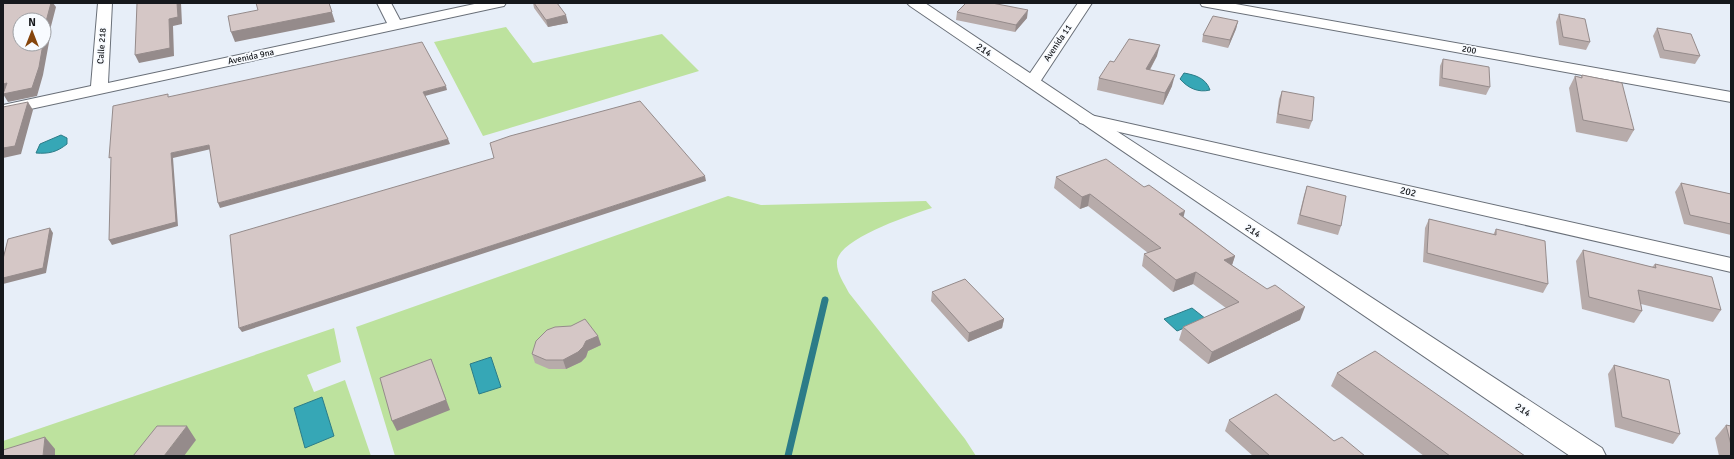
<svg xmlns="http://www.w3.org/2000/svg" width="1734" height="459" font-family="Signika,sans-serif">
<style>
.green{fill:#bde29e}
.water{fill:#36a7b6;stroke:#2c7c88}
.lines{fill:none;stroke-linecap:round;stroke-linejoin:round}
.stream{stroke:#2c7c88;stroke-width:7}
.street-casing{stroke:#696f78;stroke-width:2}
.secondary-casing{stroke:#696f78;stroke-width:2}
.street{fill:#fff;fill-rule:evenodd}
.secondary{fill:#fff;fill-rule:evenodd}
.wall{fill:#b7abaa}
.shaded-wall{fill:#958b8b}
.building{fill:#d5c7c6;stroke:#958b8b}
.labels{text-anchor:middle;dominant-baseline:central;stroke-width:3.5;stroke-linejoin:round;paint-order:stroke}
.far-street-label{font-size:9px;fill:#16181c;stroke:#f8fbff}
.street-label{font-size:10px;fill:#16181c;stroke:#f8fbff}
</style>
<rect width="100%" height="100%" fill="#e7eef8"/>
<path class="green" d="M 506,27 L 533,63 L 662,34 L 699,71 L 483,136 L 434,42 Z
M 728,196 L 761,205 L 926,201 L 932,208 C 911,215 840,238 837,261 C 836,273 844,283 849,293 L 965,439 L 976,456 L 395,456 L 356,327 Z
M 334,328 L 341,362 L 307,375 L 314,392 L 345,380 L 371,456 L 3,456 L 3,441 Z"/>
<path class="water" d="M 1184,73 C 1195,75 1206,78 1210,90 C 1198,93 1188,88 1180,79 Z
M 61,135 L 67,138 L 67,144 C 57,152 49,154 36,153 L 40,144 Z
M 1192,308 L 1206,319 L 1177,331 L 1164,319 Z
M 491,357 L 501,387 L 479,394 L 470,364 Z
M 322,397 L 334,436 L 305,448 L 294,408 Z"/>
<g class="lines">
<path class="stream" d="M 788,456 L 825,300"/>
<g class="street-casing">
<path id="street" d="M 98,3 L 112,3 L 108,83 L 387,23 L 377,3 L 391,3 L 400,20 L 479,3 L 506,3 L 504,6 L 499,7 L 3,115 L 3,105 L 91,86 Z
M 1078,3 L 1092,3 L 1038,85 L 1032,87 L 1026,85 L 1024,82 Z
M 1200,3 L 1230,3 L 1731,92 L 1731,102 L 1207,7 L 1202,6 Z
M 1086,114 L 1731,258 L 1731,272 L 1080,123 L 1077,119 L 1080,115 Z"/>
</g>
<g class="secondary-casing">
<path id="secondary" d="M 907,3 L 925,3 L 1121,134 L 1602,448 L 1606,456 L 1570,456 L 910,6 Z"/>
</g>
<use href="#street" class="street"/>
<use href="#secondary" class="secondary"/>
</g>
<path class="wall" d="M 533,3 L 557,3 L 568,23 L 548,27 L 534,8 Z
M 957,12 L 1027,18 L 1015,32 L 956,20 Z
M 1559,14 L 1590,42 L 1586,50 L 1559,45 L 1556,22 Z
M 1238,21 L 1236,29 L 1228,48 L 1202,42 L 1203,35 Z
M 1657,28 L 1700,56 L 1695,64 L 1660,58 L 1653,36 Z
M 1157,56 L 1150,70 L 1172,86 L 1163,105 L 1097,90 L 1099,78 L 1114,62 Z
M 1443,59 L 1490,87 L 1486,95 L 1439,86 L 1440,66 Z
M 1582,75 L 1634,130 L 1627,142 L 1576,132 L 1569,88 L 1575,76 L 1581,77 Z
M 1282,91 L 1312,121 L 1309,129 L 1276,123 L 1279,99 Z
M 1056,177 L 1184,217 L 1235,256 L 1232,265 L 1300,320 L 1208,364 L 1179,340 L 1183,327 L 1226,308 L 1193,284 L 1173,292 L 1142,266 L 1144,254 L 1148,253 L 1088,206 L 1080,209 L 1054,188 Z
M 1681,183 L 1731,194 L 1731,235 L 1684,224 L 1675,192 Z
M 1307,186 L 1341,226 L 1338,235 L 1297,224 L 1304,195 Z
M 1429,219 L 1493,235 L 1496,229 L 1548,284 L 1543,293 L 1423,262 L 1425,228 Z
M 1583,250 L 1652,267 L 1655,264 L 1721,310 L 1713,322 L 1641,304 L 1642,311 L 1634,323 L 1582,309 L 1576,261 Z
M 932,292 L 1004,319 L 1002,328 L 968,342 L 931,301 Z
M 598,336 L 601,345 L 588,351 L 586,357 L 581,362 L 566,369 L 549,369 L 535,363 L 532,354 Z
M 1614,365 L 1680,434 L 1673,444 L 1615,427 L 1608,374 Z
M 1337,373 L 1525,456 L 1424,456 L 1331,386 Z
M 1229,420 L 1334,441 L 1365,456 L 1253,456 L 1225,431 Z
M 1726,425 L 1731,426 L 1731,456 L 1719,456 L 1715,438 Z"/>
<path class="shaded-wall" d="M 48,3 L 53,3 L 56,7 L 49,34 L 50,37 L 43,75 L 37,96 L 8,102 L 3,94 L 43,44 L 44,44 L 44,30 Z
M 177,3 L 181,3 L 182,24 L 173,26 L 174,56 L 139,63 L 135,55 L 169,19 Z
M 329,3 L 335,22 L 235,42 L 231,32 Z
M 1028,10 L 1027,18 L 1015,32 L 1016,25 Z
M 566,15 L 568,23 L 548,27 L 546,20 Z
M 1238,21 L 1236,29 L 1228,48 L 1230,40 Z
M 1160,45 L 1157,56 L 1144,80 L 1146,69 Z
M 1175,75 L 1172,86 L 1163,105 L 1165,93 Z
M 7,83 L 12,91 L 3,93 L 3,84 Z
M 446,86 L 447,90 L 425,96 L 423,92 Z
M 28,102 L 33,110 L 21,154 L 3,158 L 3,148 Z
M 448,139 L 450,144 L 220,208 L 218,203 Z
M 209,145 L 211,149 L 173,158 L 178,226 L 112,245 L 109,240 L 171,153 Z
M 705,176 L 706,181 L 242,332 L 239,328 Z
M 1090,194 L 1088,206 L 1080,209 L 1082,197 Z
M 1185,211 L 1182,223 L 1179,214 Z
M 50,228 L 53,233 L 46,273 L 3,284 L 3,278 Z
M 1235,256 L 1231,268 L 1224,260 Z
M 1196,272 L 1193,284 L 1173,292 L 1176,280 Z
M 1305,307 L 1300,320 L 1208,364 L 1212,352 Z
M 1004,319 L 1002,328 L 968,342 L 969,333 Z
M 598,336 L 601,345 L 588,351 L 586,357 L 581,362 L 566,369 L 563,360 L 586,341 Z
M 431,359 L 450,410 L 397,431 L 392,421 Z
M 187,426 L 196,440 L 184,456 L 164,456 Z
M 45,437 L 55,449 L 55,456 L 43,456 Z"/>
<path class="building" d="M 3,3 L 51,3 L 44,29 L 44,20 L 20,20 L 20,44 L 43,44 L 39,67 L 32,88 L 3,94 L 7,83 L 3,84 Z
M 137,3 L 177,3 L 178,17 L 169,19 L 170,48 L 135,55 Z
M 256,3 L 329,3 L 332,12 L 231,32 L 228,16 L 258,10 Z
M 534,3 L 557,3 L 566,15 L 546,20 Z
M 966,3 L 992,3 L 1028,10 L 1016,25 L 957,12 Z
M 1559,14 L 1585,19 L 1590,42 L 1563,37 Z
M 1213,16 L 1238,21 L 1230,40 L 1203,35 Z
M 1657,28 L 1691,34 L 1700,56 L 1664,50 Z
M 44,29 L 46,29 L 44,39 Z
M 1129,39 L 1160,45 L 1146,69 L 1175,75 L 1165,93 L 1099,78 L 1110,61 L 1114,62 Z
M 422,42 L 446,86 L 423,92 L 448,139 L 218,203 L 209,145 L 171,153 L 176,222 L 109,240 L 111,157 L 109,158 L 113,106 L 168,94 L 168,97 Z
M 1443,59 L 1489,67 L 1490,87 L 1442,78 Z
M 1582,75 L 1622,83 L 1634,130 L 1583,120 L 1575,76 L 1582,78 Z
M 1282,91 L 1314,97 L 1312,121 L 1278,114 Z
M 640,101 L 705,176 L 239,328 L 230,235 L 494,158 L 490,143 L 510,136 Z
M 28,102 L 15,146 L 3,148 L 3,107 Z
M 1106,159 L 1144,187 L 1149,185 L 1185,211 L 1179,214 L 1235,256 L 1224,260 L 1267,289 L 1275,285 L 1305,307 L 1212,352 L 1183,327 L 1239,302 L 1196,272 L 1176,280 L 1144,254 L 1161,248 L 1090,194 L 1082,197 L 1056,177 Z
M 1681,183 L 1731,194 L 1731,224 L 1690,215 Z
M 1307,186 L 1346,196 L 1341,226 L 1300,215 Z
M 1429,219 L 1496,235 L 1496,229 L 1545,241 L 1548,284 L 1427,253 Z
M 50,228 L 43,268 L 3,278 L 3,259 L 8,239 Z
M 1583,250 L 1656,268 L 1655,264 L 1712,277 L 1721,310 L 1638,290 L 1642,311 L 1589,297 Z
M 965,279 L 1004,319 L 969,333 L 932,292 Z
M 585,319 L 598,336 L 586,341 L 583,347 L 578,352 L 563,360 L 546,360 L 532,354 L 536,341 L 547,330 L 555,327 L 571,326 Z
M 1375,351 L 1525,456 L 1450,456 L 1337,373 Z
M 431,359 L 446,400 L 392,421 L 380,378 Z
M 1614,365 L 1669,380 L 1680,434 L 1622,417 Z
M 1276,394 L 1334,441 L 1342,437 L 1365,456 L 1270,456 L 1229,420 Z
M 1726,425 L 1731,426 L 1731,445 Z
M 157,426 L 187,426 L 164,456 L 133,456 Z
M 45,437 L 43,456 L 3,456 L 3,450 Z"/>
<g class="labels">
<g class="far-street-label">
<text transform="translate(1058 43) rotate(-56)">Avenida 11</text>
<text transform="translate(102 46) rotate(-86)">Calle 218</text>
<text transform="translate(1469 50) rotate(10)">200</text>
<text transform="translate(251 57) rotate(-12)">Avenida 9na</text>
</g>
<g class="street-label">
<text transform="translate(984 50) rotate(34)">214</text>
<text transform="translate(1408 192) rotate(13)">202</text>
<text transform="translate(1253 231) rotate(34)">214</text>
<text transform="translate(1523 410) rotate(34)">214</text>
</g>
</g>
<rect width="1734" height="459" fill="none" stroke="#16181c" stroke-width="8"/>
<g transform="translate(32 32)"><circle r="19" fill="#f8fbff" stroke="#9ea0a4"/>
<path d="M0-3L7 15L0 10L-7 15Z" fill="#85450c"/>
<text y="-6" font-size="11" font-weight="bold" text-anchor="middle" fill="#16181c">N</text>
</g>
</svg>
